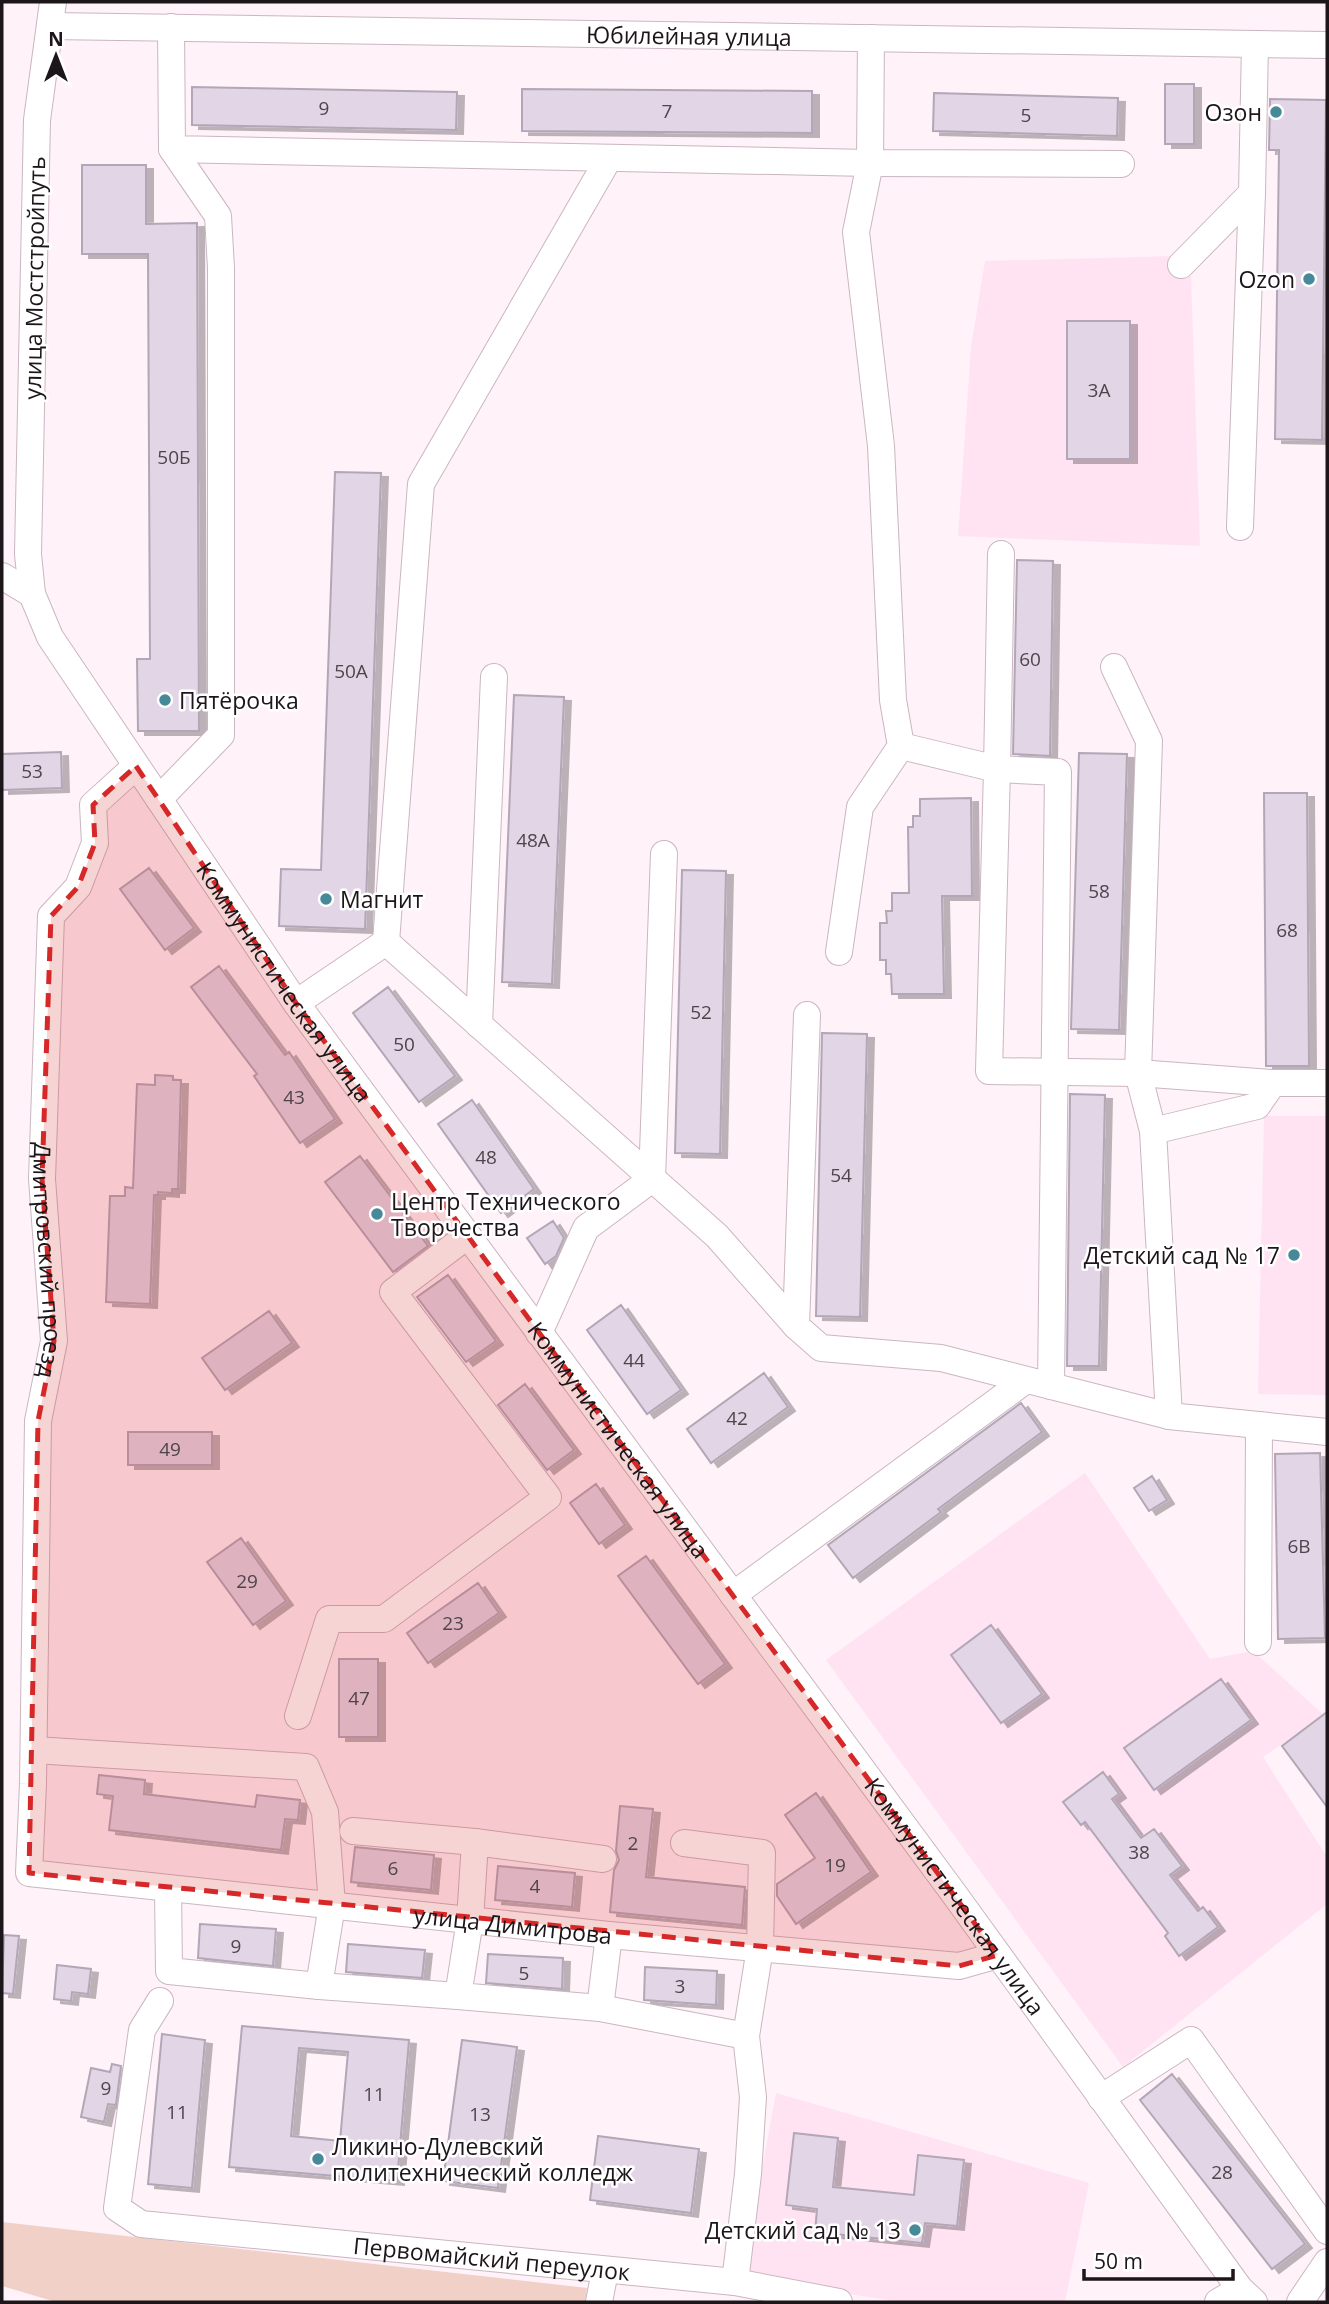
<svg xmlns="http://www.w3.org/2000/svg" width="1329" height="2304" font-family="'Open Sans',sans-serif">
<style>
.built{fill:#ffe3f2}
.green{fill:#f0d0c7}
.building{fill:#e2d5e6;stroke:#b3a7b7;stroke-width:2;fill-rule:evenodd;filter:url(#shadow)}
.lines{fill:none;stroke-linecap:round;stroke-linejoin:round}
.minor-casing{stroke:#cab6c1;stroke-width:28}
.minor{stroke:#fff;stroke-width:26}
.marked{fill:#d62828;fill-opacity:0.2;stroke:#d62828;stroke-width:5;stroke-dasharray:14 9;stroke-linejoin:round}
.poi-dot{fill:#468998;stroke:#fff;stroke-width:2.5}
.labels{text-anchor:middle;dominant-baseline:central;stroke-width:5;stroke-linejoin:round;paint-order:stroke}
.number-label{font-size:19px;fill:#4e454c}
.street-label{font-size:23px;fill:#1c1519;stroke:#fff}
.poi-label{font-size:23px;fill:#1c1519;stroke:#fff;text-anchor:end}
</style>
<defs>
<filter id="shadow"><feDropShadow dx="7" dy="4" stdDeviation="0" flood-color="#0004"/></filter>
</defs>
<rect width="100%" height="100%" fill="#fff2f9"/>
<path class="built" d="M 1173,256 L 1191,276 L 1200,546 L 958,536 L 971,347 L 985,261 Z
M 1264,1116 L 1327,1116 L 1327,1395 L 1258,1394 Z
M 1085,1473 L 1210,1659 L 1253,1651 L 1324,1715 L 1263,1757 L 1327,1857 L 1327,1904 L 1123,2067 L 826,1660 Z
M 776,2093 L 1089,2183 L 1065,2302 L 902,2302 L 742,2278 Z"/>
<path class="green" d="M 2,2222 L 587,2288 L 585,2302 L 56,2302 L 2,2286 Z"/>
<path class="building" d="M 1165,84 L 1194,84 L 1194,144 L 1165,144 Z
M 192,87 L 457,92 L 456,130 L 192,125 Z
M 522,89 L 812,91 L 812,133 L 522,131 Z
M 934,93 L 1118,98 L 1117,136 L 933,131 Z
M 1270,99 L 1326,100 L 1322,440 L 1275,439 L 1279,150 L 1269,150 Z
M 82,165 L 146,165 L 146,224 L 197,223 L 199,731 L 138,731 L 137,659 L 150,659 L 148,254 L 82,254 Z
M 1067,321 L 1130,321 L 1130,459 L 1067,459 Z
M 335,472 L 381,473 L 365,929 L 279,926 L 281,869 L 321,870 Z
M 1017,560 L 1053,561 L 1050,756 L 1013,754 Z
M 514,695 L 564,697 L 552,984 L 502,982 Z
M 61,752 L 62,788 L 2,790 L 2,754 Z
M 1079,753 L 1127,754 L 1119,1030 L 1071,1029 Z
M 1264,793 L 1307,793 L 1309,1066 L 1266,1066 Z
M 971,798 L 972,896 L 942,896 L 944,994 L 892,994 L 891,974 L 886,974 L 886,960 L 880,960 L 880,923 L 887,923 L 886,911 L 892,911 L 892,893 L 909,893 L 908,827 L 913,827 L 913,816 L 920,816 L 920,799 Z
M 149,868 L 194,928 L 165,950 L 120,889 Z
M 682,870 L 726,871 L 720,1154 L 675,1153 Z
M 219,966 L 285,1055 L 289,1052 L 335,1119 L 300,1143 L 254,1076 L 257,1074 L 191,987 Z
M 388,987 L 455,1076 L 419,1102 L 353,1013 Z
M 822,1033 L 867,1034 L 860,1317 L 816,1316 Z
M 155,1075 L 173,1076 L 173,1080 L 181,1080 L 178,1189 L 172,1189 L 172,1193 L 158,1192 L 158,1195 L 154,1195 L 150,1304 L 106,1302 L 110,1196 L 125,1196 L 125,1187 L 133,1188 L 137,1084 L 155,1085 Z
M 1070,1094 L 1105,1095 L 1099,1366 L 1067,1366 Z
M 472,1100 L 534,1189 L 501,1213 L 438,1124 Z
M 360,1156 L 428,1246 L 393,1272 L 325,1182 Z
M 553,1221 L 564,1238 L 556,1256 L 545,1264 L 527,1238 Z
M 448,1275 L 496,1341 L 466,1362 L 417,1297 Z
M 621,1305 L 681,1390 L 647,1414 L 587,1330 Z
M 269,1311 L 292,1343 L 225,1390 L 202,1358 Z
M 764,1373 L 788,1407 L 711,1463 L 687,1429 Z
M 525,1384 L 574,1450 L 547,1470 L 498,1405 Z
M 1021,1403 L 1042,1432 L 938,1509 L 941,1512 L 853,1578 L 828,1545 Z
M 128,1432 L 212,1432 L 212,1465 L 128,1465 Z
M 1320,1453 L 1325,1638 L 1278,1639 L 1275,1454 Z
M 1152,1476 L 1167,1500 L 1149,1511 L 1134,1488 Z
M 596,1484 L 625,1525 L 599,1544 L 570,1503 Z
M 241,1538 L 286,1601 L 253,1625 L 207,1562 Z
M 646,1556 L 725,1664 L 698,1684 L 618,1576 Z
M 478,1583 L 499,1613 L 428,1663 L 407,1633 Z
M 991,1625 L 1042,1694 L 1001,1723 L 951,1655 Z
M 339,1659 L 378,1659 L 378,1737 L 339,1737 Z
M 1221,1679 L 1251,1720 L 1154,1790 L 1124,1748 Z
M 1327,1712 L 1327,1807 L 1282,1746 Z
M 1103,1772 L 1119,1794 L 1112,1799 L 1141,1838 L 1154,1829 L 1182,1866 L 1170,1875 L 1198,1911 L 1203,1907 L 1218,1927 L 1179,1956 L 1165,1936 L 1168,1933 L 1085,1822 L 1081,1825 L 1063,1802 Z
M 99,1775 L 145,1780 L 144,1794 L 255,1807 L 257,1795 L 300,1800 L 298,1820 L 285,1819 L 281,1850 L 109,1830 L 113,1796 L 97,1794 Z
M 816,1793 L 871,1872 L 796,1924 L 777,1896 L 777,1884 L 815,1858 L 785,1815 Z
M 620,1806 L 653,1809 L 646,1877 L 745,1887 L 742,1925 L 610,1912 L 614,1870 L 619,1860 L 616,1851 Z
M 355,1847 L 434,1855 L 431,1890 L 351,1882 Z
M 498,1866 L 575,1873 L 572,1907 L 495,1900 Z
M 200,1924 L 276,1929 L 273,1966 L 198,1958 Z
M 4,1935 L 19,1936 L 13,1994 L 2,1993 Z
M 348,1944 L 425,1950 L 422,1978 L 346,1972 Z
M 488,1954 L 563,1958 L 562,1989 L 486,1983 Z
M 57,1965 L 91,1969 L 88,1994 L 72,1992 L 71,2001 L 54,1999 Z
M 645,1967 L 717,1971 L 716,2005 L 644,2000 Z
M 242,2026 L 409,2040 L 397,2181 L 229,2167 ZM 299,2048 L 348,2052 L 340,2141 L 291,2136 Z
M 162,2034 L 205,2040 L 192,2188 L 148,2184 Z
M 462,2040 L 517,2047 L 498,2188 L 443,2181 Z
M 112,2064 L 121,2066 L 116,2105 L 108,2104 L 104,2122 L 81,2117 L 91,2068 L 110,2072 Z
M 1172,2074 L 1305,2244 L 1272,2269 L 1140,2100 Z
M 794,2133 L 838,2138 L 833,2187 L 914,2195 L 918,2155 L 964,2160 L 957,2226 L 925,2223 L 922,2243 L 815,2232 L 817,2209 L 786,2205 Z
M 598,2136 L 699,2149 L 691,2213 L 590,2200 Z"/>
<g class="lines">
<g class="minor-casing">
<g id="minor">
<path id="s1" d="M 53,2 L 37,120 L 28,554 L 32,594 L 50,637 L 296,1003 L 952,1891 L 1240,2289 L 1254,2302"/>
<path id="s2" d="M 50,26 L 1327,45"/>
<path d="M 171,27 L 172,149 L 870,163 L 856,232 L 881,446 L 893,700 L 901,746 L 860,807 L 839,952"/>
<path d="M 871,38 L 870,163 L 1121,164"/>
<path d="M 1181,265 L 1252,193 L 1255,44"/>
<path d="M 1240,527 L 1252,193"/>
<path d="M 1001,554 L 997,769 L 1058,772 L 1051,1386"/>
<path d="M 2,576 L 32,594"/>
<path d="M 1114,667 L 1149,741 L 1138,1073 L 1153,1131 L 1169,1416"/>
<path d="M 901,746 L 997,769 L 989,1071 L 1138,1073 L 1273,1083 L 1327,1083"/>
<path id="s3" d="M 136,766 L 93,805 L 95,843 L 78,887 L 51,916 L 42,1179 L 54,1341 L 38,1421 L 33,1784 L 29,1873 L 609,1935 L 959,1966 L 998,1955"/>
<path d="M 159,799 L 221,735 L 221,268 L 218,216 L 172,149"/>
<path d="M 386,942 L 421,484 L 609,158"/>
<path d="M 296,1003 L 386,942 L 717,1236 L 796,1326 L 821,1348 L 941,1358 L 1169,1416 L 1327,1432"/>
<path d="M 479,1025 L 494,677"/>
<path d="M 1153,1131 L 1257,1106 L 1273,1083"/>
<path d="M 796,1326 L 807,1015"/>
<path d="M 539,1333 L 586,1228 L 652,1179 L 664,854"/>
<path d="M 733,1595 L 1026,1380"/>
<path d="M 1258,1642 L 1259,1425"/>
<path d="M 298,1716 L 329,1619 L 384,1619 L 548,1497 L 393,1292 L 467,1236"/>
<path d="M 34,1750 L 306,1767 L 325,1812 L 332,1905 L 319,1986 L 169,1971 L 168,1888"/>
<path d="M 353,1831 L 475,1842"/>
<path d="M 684,1843 L 762,1853 L 760,1948 L 746,2036 L 753,2097 L 748,2174 L 735,2282"/>
<path d="M 603,1859 L 475,1842 L 470,1920 L 458,1996 L 600,2008 L 609,1935"/>
<path d="M 319,1986 L 458,1996"/>
<path id="s4" d="M 160,2001 L 142,2030 L 117,2208 L 141,2224 L 735,2282 L 839,2302"/>
<path d="M 600,2008 L 746,2036"/>
<path d="M 1101,2098 L 1191,2040 L 1327,2231"/>
<path d="M 599,2302 L 605,2271"/>
<path d="M 1218,2302 L 1240,2289"/>
<path d="M 1300,2302 L 1327,2262"/>
</g>
</g>
<use href="#minor" class="minor"/>
</g>
<path class="marked" d="M 136,766 L 296,1003 L 998,1955 L 959,1966 L 29,1873 L 38,1421 L 54,1341 L 42,1179 L 51,916 L 78,887 L 95,843 L 93,805 Z"/>
<g class="poi-dot">
<circle cx="1276" cy="112" r="7"/>
<circle cx="1309" cy="279" r="7"/>
<circle cx="165" cy="700" r="7"/>
<circle cx="326" cy="899" r="7"/>
<circle cx="377" cy="1214" r="7"/>
<circle cx="1294" cy="1255" r="7"/>
<circle cx="318" cy="2159" r="7"/>
<circle cx="915" cy="2230" r="7"/>
</g>
<g class="labels">
<g class="number-label">
<text x="324" y="108">9</text>
<text x="667" y="111">7</text>
<text x="1026" y="115">5</text>
<text x="1099" y="390">3А</text>
<text x="174" y="457">50Б</text>
<text x="1030" y="659">60</text>
<text x="351" y="671">50А</text>
<text x="32" y="771">53</text>
<text x="533" y="840">48А</text>
<text x="1099" y="891">58</text>
<text x="1287" y="930">68</text>
<text x="701" y="1012">52</text>
<text x="404" y="1044">50</text>
<text x="294" y="1097">43</text>
<text x="486" y="1157">48</text>
<text x="841" y="1175">54</text>
<text x="634" y="1360">44</text>
<text x="737" y="1418">42</text>
<text x="170" y="1449">49</text>
<text x="1299" y="1546">6В</text>
<text x="247" y="1581">29</text>
<text x="453" y="1623">23</text>
<text x="359" y="1698">47</text>
<text x="633" y="1843">2</text>
<text x="1139" y="1852">38</text>
<text x="835" y="1865">19</text>
<text x="393" y="1868">6</text>
<text x="535" y="1886">4</text>
<text x="236" y="1946">9</text>
<text x="524" y="1973">5</text>
<text x="680" y="1986">3</text>
<text x="106" y="2088">9</text>
<text x="374" y="2094">11</text>
<text x="177" y="2112">11</text>
<text x="480" y="2114">13</text>
<text x="1222" y="2172">28</text>
</g>
<g class="street-label">
<text stroke="none"><textPath href="#s2" startOffset="639">Юбилейная улица</textPath></text>
<text transform="translate(34 278) rotate(-89)">улица Мостстройпуть</text>
<text stroke="none"><textPath href="#s1" startOffset="1057">Коммунистическая улица</textPath></text>
<text stroke="none"><textPath href="#s3" startOffset="528">Дмитровский проезд</textPath></text>
<text stroke="none"><textPath href="#s1" startOffset="1624">Коммунистическая улица</textPath></text>
<text stroke="none"><textPath href="#s1" startOffset="2191">Коммунистическая улица</textPath></text>
<text stroke="none"><textPath href="#s3" startOffset="1629">улица Димитрова</textPath></text>
<text stroke="none"><textPath href="#s4" startOffset="595">Первомайский переулок</textPath></text>
</g>
<g class="poi-label">
<text x="1262" y="112">Озон</text>
<text x="1295" y="279">Ozon</text>
<text x="179" y="700" text-anchor="start">Пятёрочка</text>
<text x="340" y="899" text-anchor="start">Магнит</text>
<text x="391" y="1201" text-anchor="start">Центр Технического<tspan x="391" dy="26">Творчества</tspan></text>
<text x="1280" y="1255">Детский сад № 17</text>
<text x="332" y="2146" text-anchor="start">Ликино-Дулевский<tspan x="332" dy="26">политехнический колледж</tspan></text>
<text x="901" y="2230">Детский сад № 13</text>
</g>
</g>
<rect width="1329" height="2304" fill="none" stroke="#1c1519" stroke-width="7"/>
<g transform="translate(56 56)" stroke="#ffffff" stroke-width="5" paint-order="stroke">
<path d="M0-5L12 26L0 18L-12 26Z" fill="#1c1519"/>
<text y="-10" font-size="19" font-weight="bold" text-anchor="middle" fill="#1c1519">N</text>
</g>
<path d="M1084 2269v10h149v-10" fill="none" stroke="#1c1519" stroke-width="3.5"/>
<text x="1094" y="2269" font-size="21" fill="#1c1519" stroke="#ffffff" stroke-width="5" paint-order="stroke">50 m</text>
</svg>
